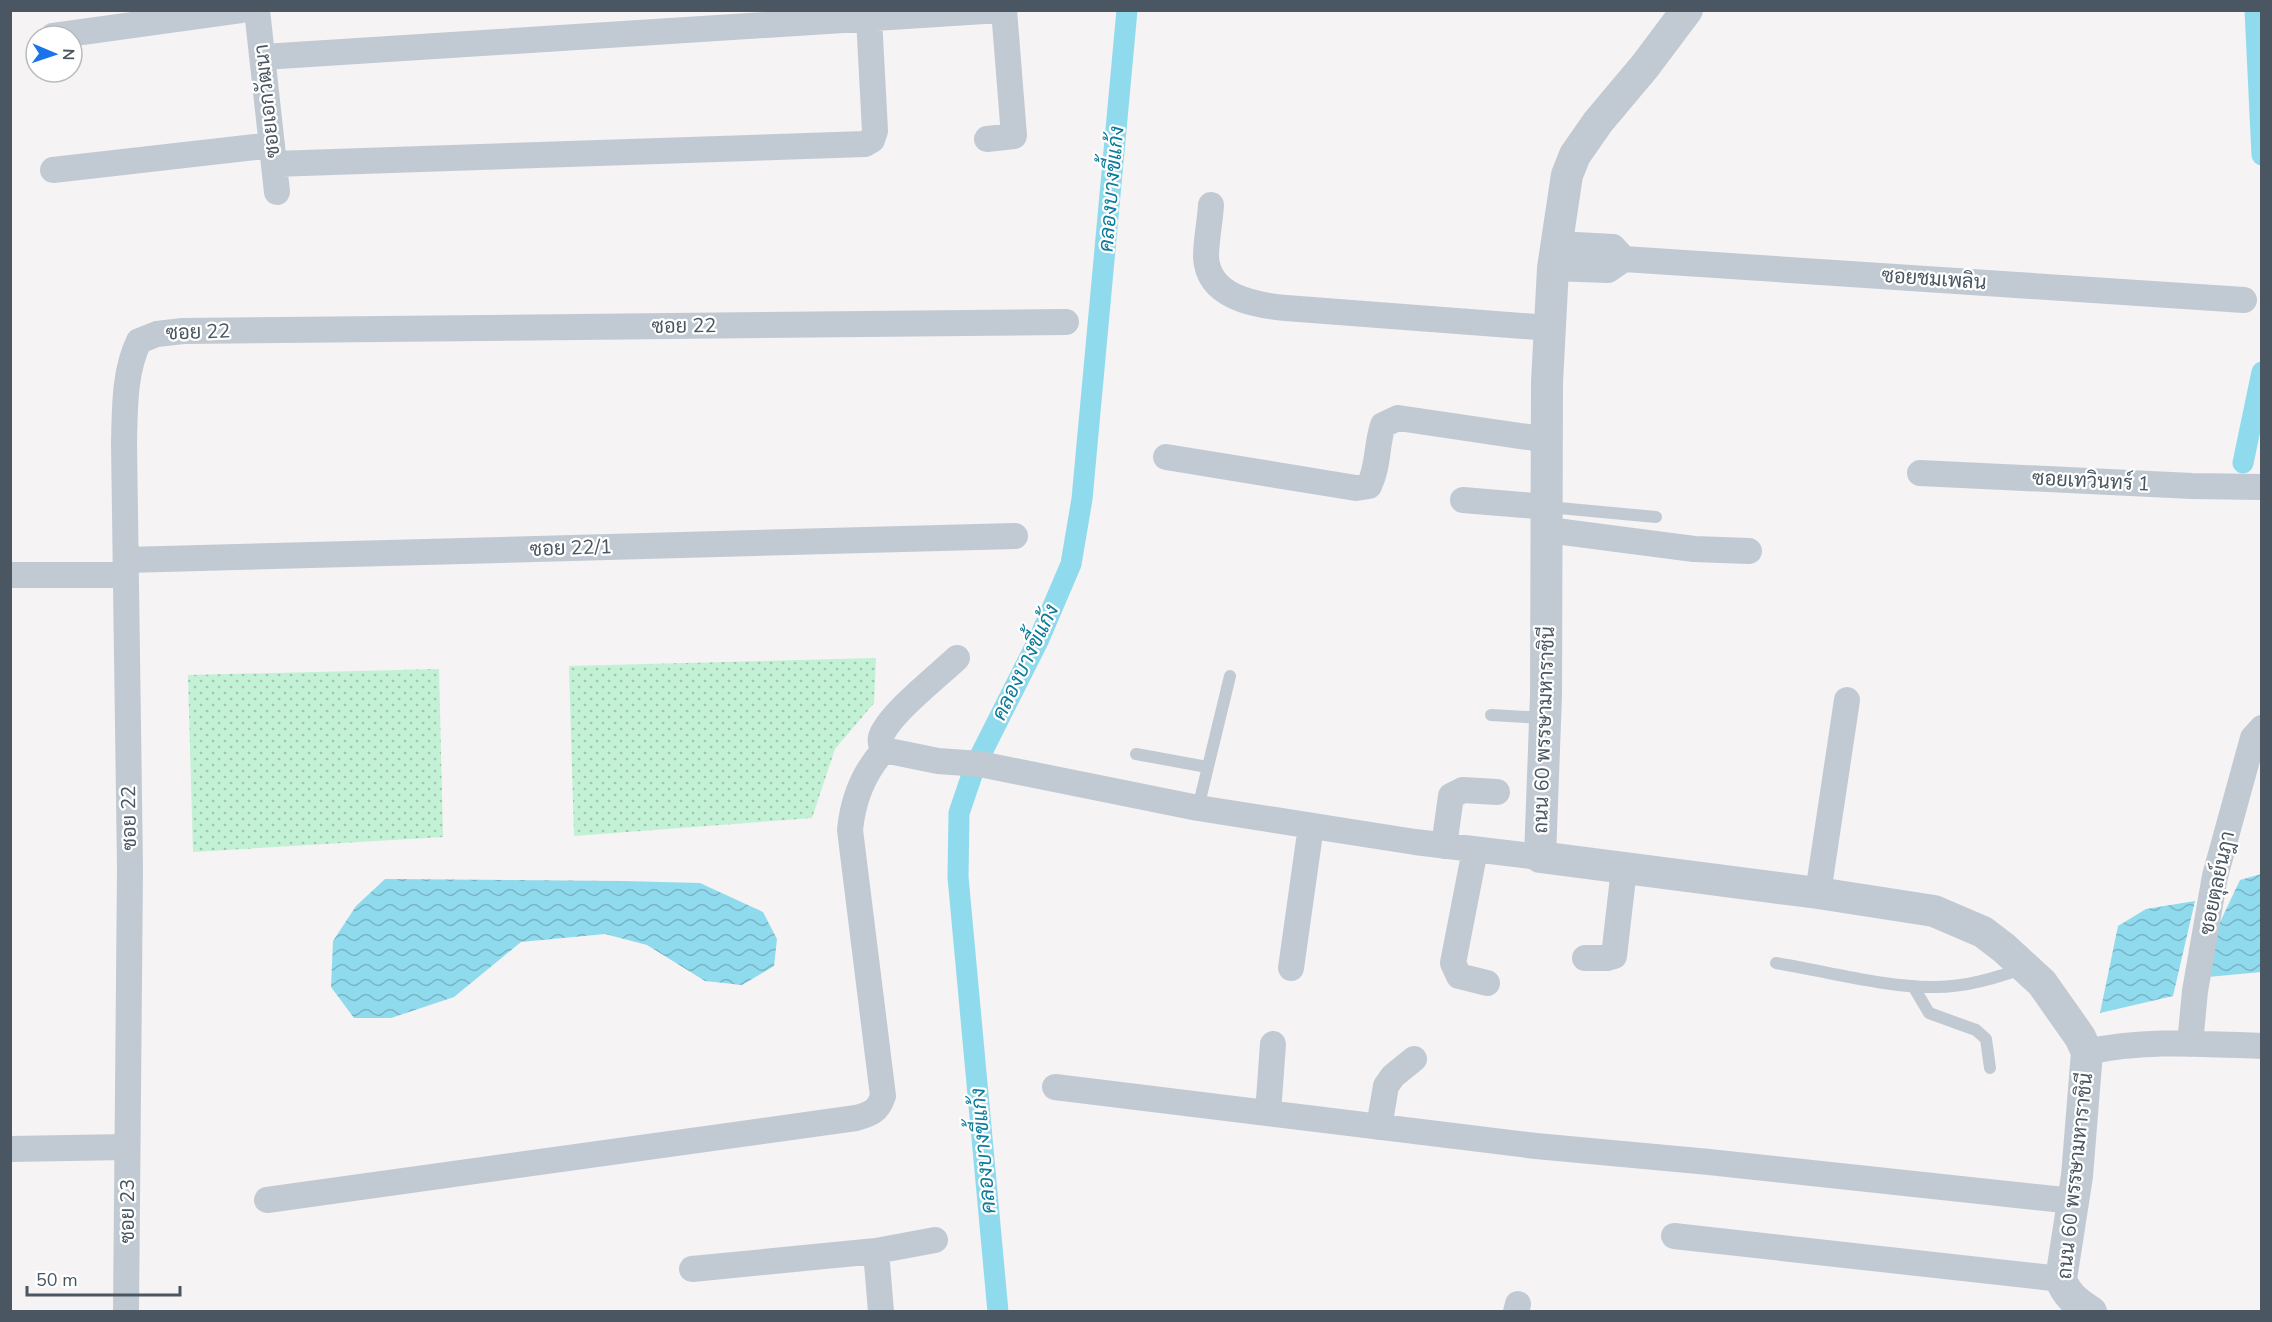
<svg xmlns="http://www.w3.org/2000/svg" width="2272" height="1322" font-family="'Nunito Sans',Sarabun,sans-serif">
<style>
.grass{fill:url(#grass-dots)}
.water{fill:url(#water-waves)}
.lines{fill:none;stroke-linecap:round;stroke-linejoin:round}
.canal{stroke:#90daee;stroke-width:21}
.service{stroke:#c1cad2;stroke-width:12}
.minor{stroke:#c1cad2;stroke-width:26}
.tertiary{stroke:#c1cad2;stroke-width:32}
.labels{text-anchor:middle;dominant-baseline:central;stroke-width:4.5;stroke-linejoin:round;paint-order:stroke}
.street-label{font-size:20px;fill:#4a5661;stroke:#fff}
.water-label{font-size:21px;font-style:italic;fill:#0c7c9b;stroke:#fff}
</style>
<defs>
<pattern id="grass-dots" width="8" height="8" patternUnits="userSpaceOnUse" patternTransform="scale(1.5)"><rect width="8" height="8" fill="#c3f1d5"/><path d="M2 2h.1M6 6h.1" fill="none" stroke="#a0c6b0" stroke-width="1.8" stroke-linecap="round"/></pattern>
<pattern id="water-waves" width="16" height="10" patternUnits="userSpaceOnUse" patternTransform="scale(1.5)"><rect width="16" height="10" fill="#90daee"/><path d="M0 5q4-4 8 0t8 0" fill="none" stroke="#78b4c4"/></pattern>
</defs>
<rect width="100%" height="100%" fill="#f5f3f3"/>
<path class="grass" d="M 876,658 L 874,703 L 835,749 L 812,818 L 574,836 L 569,666 Z
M 439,669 L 443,837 L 193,852 L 188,675 Z"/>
<path class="water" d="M 2261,874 L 2261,972 L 2208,977 L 2212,939 L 2240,880 Z
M 385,879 L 623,881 L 700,883 L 763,912 L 777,939 L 774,966 L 742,985 L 705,981 L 647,945 L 605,934 L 521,942 L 454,997 L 391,1018 L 354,1018 L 331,987 L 333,941 L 356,906 Z
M 2195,901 L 2173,996 L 2100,1013 L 2118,926 L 2146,909 Z"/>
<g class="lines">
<path class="canal" d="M 2255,10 L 2262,155
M 2243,463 L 2262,372
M 998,1312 L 958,877 L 959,813 L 975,766 L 1039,639 L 1071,564 L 1082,499 L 1127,10"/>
<path class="service" d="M 1548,507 L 1656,517
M 1491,715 L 1544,718
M 1136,754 L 1207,767
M 1198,808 L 1230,676
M 1776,963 C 1825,971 1887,988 1936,987 C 1966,987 1994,978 2022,969
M 1913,986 L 1929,1013 L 1976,1030 L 1986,1039 L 1990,1068"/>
<path class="minor" d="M 257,10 L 277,192
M 53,36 L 241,10
M 263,57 L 1000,10
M 987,139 L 1014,136 L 1004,10
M 274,164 L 865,144 L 872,140 L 875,131 L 869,18
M 53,170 L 272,145
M 1211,205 C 1210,222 1206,240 1206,257 C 1208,297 1254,305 1286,308 L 1550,328
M 1557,244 L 1613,247 L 1624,259
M 1553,268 L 1608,270 L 1624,259 L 2244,300
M 1166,457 L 1356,488 L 1369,486 C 1379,465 1376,446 1383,425 L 1398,418 L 1548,440
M 1920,473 L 2192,486 L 2262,487
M 1463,500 L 1548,507
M 1548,530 L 1694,549 L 1749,551
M 126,560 L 1015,536
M 10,575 L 125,575
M 957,658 C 938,676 888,715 881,737 C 880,742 881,746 884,750 L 938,761 L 980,764 L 1198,808 L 1415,842 L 1540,857
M 1444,846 L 1451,796 L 1463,790 L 1497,792
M 1475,850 L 1453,963 L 1459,976 L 1487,983
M 1818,893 L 1847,700
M 1585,958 L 1607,958 L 1614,956 L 1624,869
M 1291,968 L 1311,826
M 2190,1044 L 2195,991 L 2215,876 L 2253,738 L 2262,728
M 2087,1052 C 2144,1039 2204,1044 2262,1046
M 1055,1087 L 1536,1146 L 1709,1162 L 2073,1201
M 1268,1113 L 1273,1044
M 1379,1127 L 1386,1086 L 1393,1076 L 1414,1059
M 10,1149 L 127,1147
M 267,1200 L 856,1118 C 871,1114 878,1111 883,1096 L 850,830 C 853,799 863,773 884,750
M 1674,1236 L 2061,1279
M 876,1251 L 881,1312
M 692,1269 L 876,1251 L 935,1240
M 126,1312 L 130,869 L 124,442 C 125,408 124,372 139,341 L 157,334 L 183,331 L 1066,322
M 1516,1312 L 1518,1304"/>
<path class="tertiary" d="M 1687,10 L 1645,66 L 1598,122 L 1575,155 L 1567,175 L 1553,268 L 1547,382 L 1546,695 L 1540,857 L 1818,893 L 1934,911 L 1983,932 L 2004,948 L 2042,983 L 2080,1037 L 2087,1052 L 2077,1176 L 2061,1279 C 2066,1295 2077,1303 2091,1312"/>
</g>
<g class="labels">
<g class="street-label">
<text transform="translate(267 101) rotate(-96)">ซอยเอกวัฒนา</text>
<text transform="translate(1934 279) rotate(4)">ซอยชมเพลิน</text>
<text transform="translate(684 326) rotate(-1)">ซอย 22</text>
<text transform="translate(198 332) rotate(-2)">ซอย 22</text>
<text transform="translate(2091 481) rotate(3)">ซอยเทวินทร์ 1</text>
<text transform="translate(571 548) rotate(-2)">ซอย 22/1</text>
<text transform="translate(1544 730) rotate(-88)">ถนน 60 พรรษามหาราชินี</text>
<text transform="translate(129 818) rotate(-91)">ซอย 22</text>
<text transform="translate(2217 883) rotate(-78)">ซอยตุลย์นฎา</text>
<text transform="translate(2075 1176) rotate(-84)">ถนน 60 พรรษามหาราชินี</text>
<text transform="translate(127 1211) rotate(-90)">ซอย 23</text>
</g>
<g class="water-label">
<text transform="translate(1111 189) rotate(-85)">คลองบางขี้แก้ง</text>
<text transform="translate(1025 662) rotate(-64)">คลองบางขี้แก้ง</text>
<text transform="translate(983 1151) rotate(-95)">คลองบางขี้แก้ง</text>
</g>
</g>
<rect width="2272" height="1322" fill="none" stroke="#4a5661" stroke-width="24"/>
<g transform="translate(54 54) rotate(92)"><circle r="28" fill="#ffffff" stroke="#b7bbc0" stroke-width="1.5"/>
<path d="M0-4.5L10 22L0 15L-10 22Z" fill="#1a73e8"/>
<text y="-9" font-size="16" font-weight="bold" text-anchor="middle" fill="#4a5661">N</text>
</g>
<path d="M27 1286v9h153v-9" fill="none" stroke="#4a5661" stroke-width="3"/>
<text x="36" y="1286" font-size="18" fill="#4a5661" stroke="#ffffff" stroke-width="4.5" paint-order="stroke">50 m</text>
</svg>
